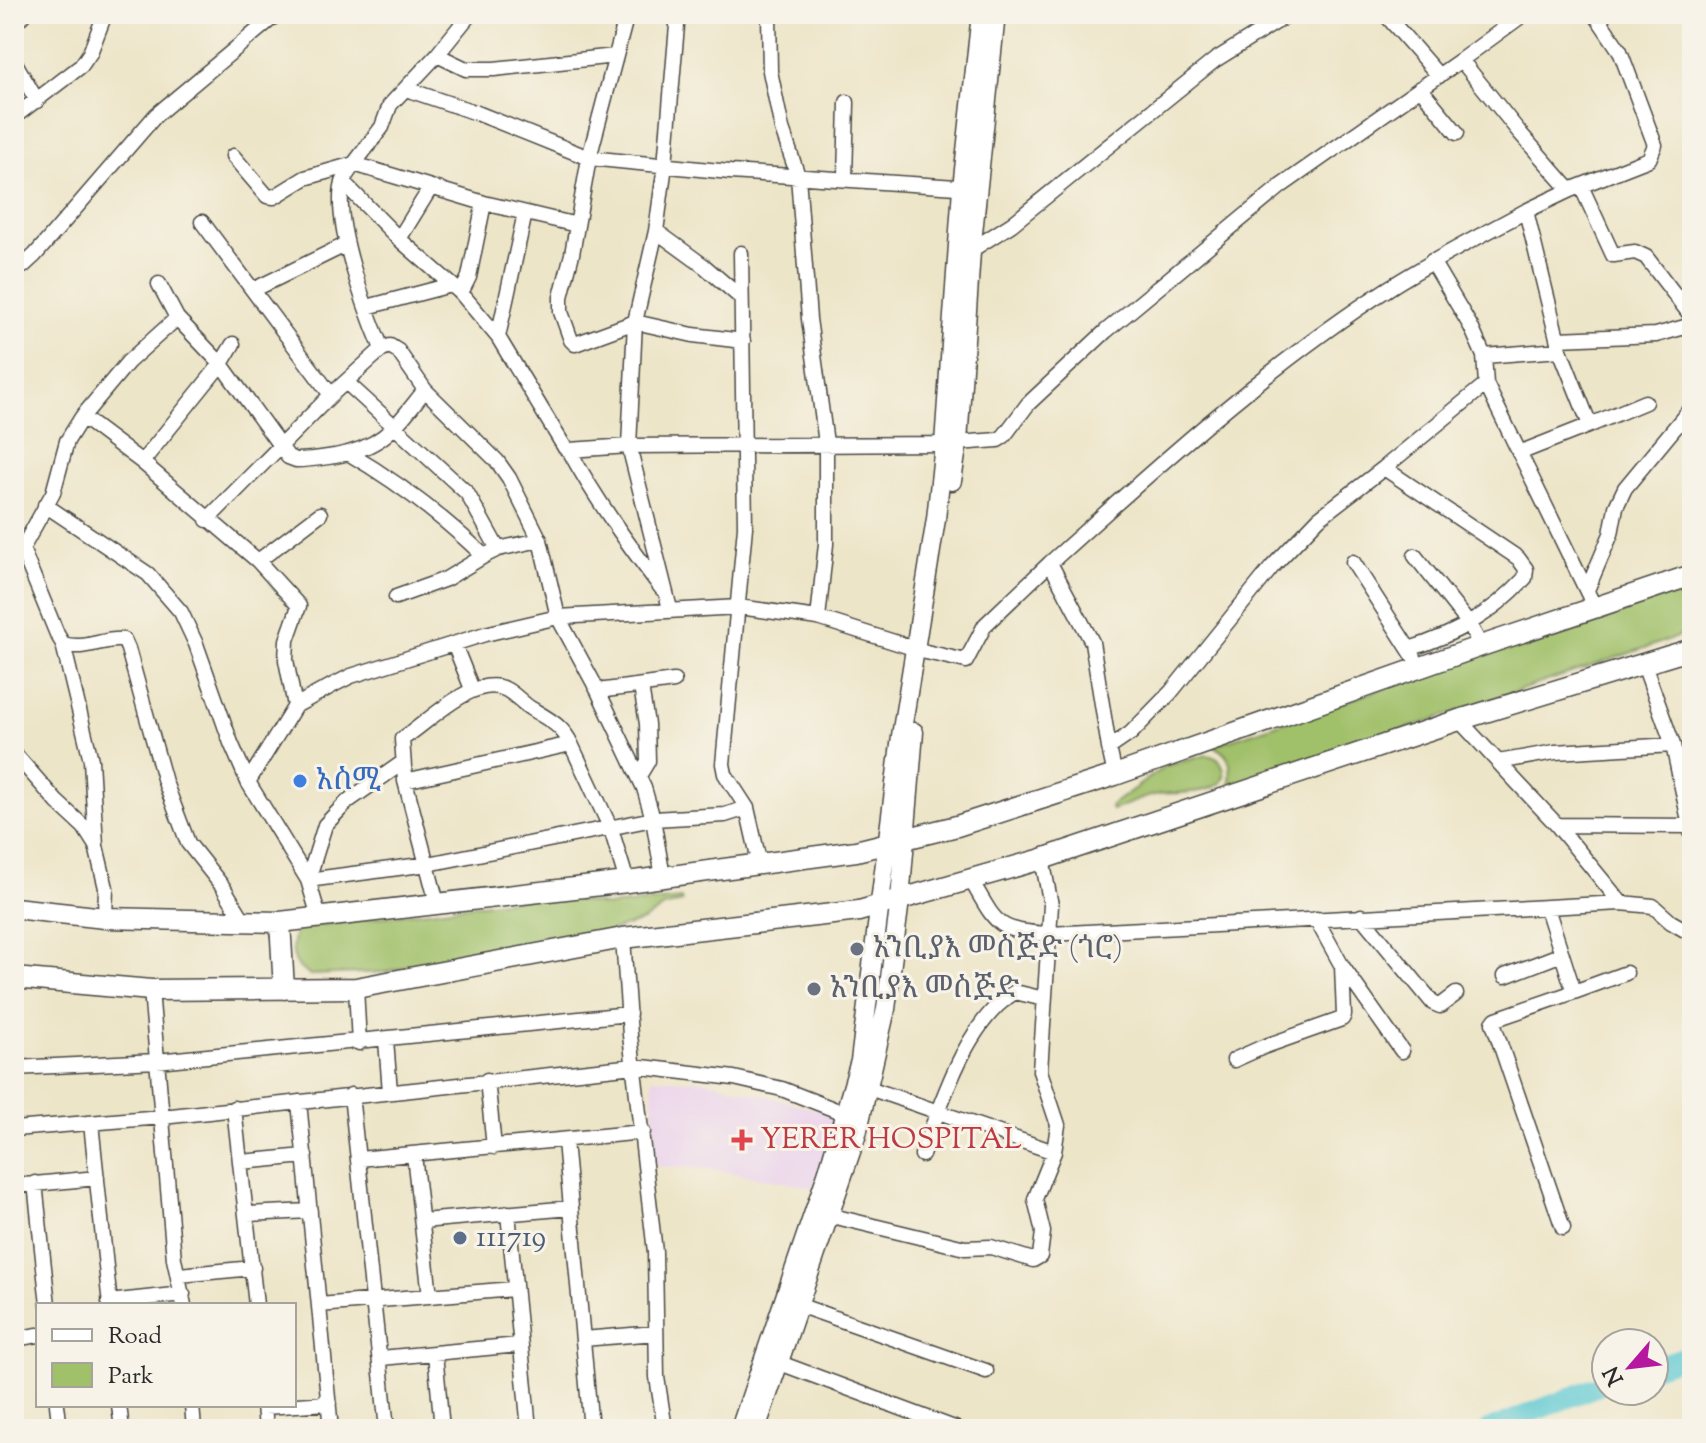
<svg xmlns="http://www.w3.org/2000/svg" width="1706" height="1443" font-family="'Sorts Mill Goudy','Noto Serif Ethiopic',serif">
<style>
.built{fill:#ead1ec}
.green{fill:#a0c069;stroke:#66764a;stroke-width:2}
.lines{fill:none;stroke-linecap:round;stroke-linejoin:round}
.river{stroke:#5bc8d1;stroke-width:20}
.minor-casing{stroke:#484743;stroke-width:17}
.major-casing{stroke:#484743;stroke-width:21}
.highway-casing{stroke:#484743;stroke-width:23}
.minor{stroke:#fff;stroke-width:14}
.major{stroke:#fff;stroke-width:18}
.highway{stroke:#fff;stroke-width:20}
.shop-dot{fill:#3f7fe0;stroke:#f7f3e8;stroke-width:3}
.worship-dot{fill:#6b7280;stroke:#f7f3e8;stroke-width:3}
.health-dot{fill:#e0444e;stroke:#f7f3e8;stroke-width:3}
.service-dot{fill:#5c6f8a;stroke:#f7f3e8;stroke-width:3}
.labels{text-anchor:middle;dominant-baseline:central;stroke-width:6;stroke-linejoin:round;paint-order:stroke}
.shop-label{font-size:30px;fill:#366cbe;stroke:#f7f3e8;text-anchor:start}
.worship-label{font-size:30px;fill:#5b616d;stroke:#f7f3e8;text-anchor:start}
.health-label{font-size:30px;fill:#be3a42;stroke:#f7f3e8;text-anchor:start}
.service-label{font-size:30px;fill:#4e5e75;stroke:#f7f3e8;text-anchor:start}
</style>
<rect width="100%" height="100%" fill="#f7f3e8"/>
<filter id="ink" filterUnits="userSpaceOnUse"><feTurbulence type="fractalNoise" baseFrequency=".0125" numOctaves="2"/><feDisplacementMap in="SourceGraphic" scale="16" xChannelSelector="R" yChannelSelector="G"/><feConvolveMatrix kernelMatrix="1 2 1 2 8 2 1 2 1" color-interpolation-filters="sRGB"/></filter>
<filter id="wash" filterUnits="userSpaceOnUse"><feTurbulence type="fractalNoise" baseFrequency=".006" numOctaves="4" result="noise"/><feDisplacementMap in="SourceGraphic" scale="32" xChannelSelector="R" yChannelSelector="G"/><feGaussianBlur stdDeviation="1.8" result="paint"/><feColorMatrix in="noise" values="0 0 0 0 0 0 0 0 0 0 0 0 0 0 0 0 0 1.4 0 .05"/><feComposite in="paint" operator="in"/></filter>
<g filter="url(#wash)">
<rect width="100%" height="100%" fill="#ede5c8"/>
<path class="built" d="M 652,1078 L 707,1081 L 835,1114 L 816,1188 L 712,1169 L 656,1166 Z"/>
<path class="green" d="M 1692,585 L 1692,632 L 1234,787 L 1230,785 C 1231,768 1233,756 1215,747 L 1215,745 Z
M 1207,755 C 1213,756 1219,758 1222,765 C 1237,797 1173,792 1159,794 C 1143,797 1127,805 1112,810 L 1110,806 L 1166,766 Z
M 552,895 L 608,906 L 681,899 L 682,902 L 664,907 L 643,921 L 604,933 L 554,939 L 507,951 L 427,962 L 386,972 L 310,975 C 291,967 289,946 297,928 Z"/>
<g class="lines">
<path class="river" d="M 1654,1367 L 1692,1354
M 1490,1429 L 1606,1383"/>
</g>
</g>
<g filter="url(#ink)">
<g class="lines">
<g class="minor-casing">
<path id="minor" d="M 627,14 L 589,158 L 572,254 L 561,297 L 561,312 L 571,340 L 575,344 L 635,322 L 693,335 L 743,341
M 769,14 L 770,71 L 782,129 L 798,176 L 809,319 L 826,443 L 826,544 L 818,618
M 1385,14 L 1439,76
M 14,24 L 24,14
M 437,55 L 466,69 L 494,69 L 615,56
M 1461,60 L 1524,14
M 14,61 L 37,101
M 1420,88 L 1457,133
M 406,89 L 477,113 L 589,158 L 730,172 L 972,188
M 14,117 L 81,66 L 90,53 L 105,14
M 233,156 L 267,196 L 274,197 L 305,178 L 354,164 L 382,127 L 390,105 L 437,55 L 470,14
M 845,179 L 847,102
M 343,182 L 399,239 L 461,293 L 498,337 L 565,448 L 569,450 L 629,446 L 635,322 L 656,231 L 665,165 L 678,14
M 1581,186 L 1613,255 L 1635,252 L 1646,257 L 1692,317
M 1526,211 L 1570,190 L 1649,159 L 1655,145 L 1620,51 L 1595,14
M 202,222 L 331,395
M 656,231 L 704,266 L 740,297
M 399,239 L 431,187
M 741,253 L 745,527 L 723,764 L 725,774 L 747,808 L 760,865
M 965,254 L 1012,224 L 1215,60 L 1289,14
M 14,266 L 23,266 L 35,255 L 156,115 L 277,14
M 159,284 L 177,318
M 253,290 L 345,245
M 461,293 L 469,277 L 484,203
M 367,307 L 451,285
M 498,337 L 525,213
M 1558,339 L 1656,335 L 1692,325
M 233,344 L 221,364 L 142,462 L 258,561 L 299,606 L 287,640 L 286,660 L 295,706
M 382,349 C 367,313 330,216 344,180 C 346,174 351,169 354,164 L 484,203 L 577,225
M 346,382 L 467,493 L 498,549
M 1486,384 L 1595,608
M 425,390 L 497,461 L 509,478 L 540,540
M 82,417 L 67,441 L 53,493 L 22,549 L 57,634 L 63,644 C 85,651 102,638 124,640 L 128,649 L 165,782 L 188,843 L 223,887 L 244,921
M 1590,425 L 1645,402
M 569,450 C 596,500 628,544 662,589
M 348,453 C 398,482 442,516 484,556 L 498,549 L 540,540 L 558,617 L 598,691 L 644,788 L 653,819 L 663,877
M 1519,453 L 1590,425 L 1560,350
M 142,462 L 82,417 L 128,362 L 177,318 L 221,364 L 281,447 L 288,457 L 296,460 C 309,460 321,458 335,456 C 384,447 395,427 425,390 L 398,351 L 390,346 L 382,349 L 331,395 L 207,520
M 1384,468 L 1518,558 L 1526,569 L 1525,578 C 1491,614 1457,634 1409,649
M 45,505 L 148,574 L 181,612 L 196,644 L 231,743 L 248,782 L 308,880 L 319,917
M 1415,556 L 1469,624 L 1481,646
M 258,561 L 320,514
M 1353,562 L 1414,657
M 1587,590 L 1611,534 L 1616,507 L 1625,488 L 1692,407
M 396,597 L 446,579 L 484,556
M 670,609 L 629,446 L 944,444 L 998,440 L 1004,436 L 1028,404 L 1106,331 L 1281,186 L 1461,60 L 1520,133 L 1570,190
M 63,644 L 91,760 L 96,846
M 454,644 L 472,689
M 1644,665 L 1673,745 L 1692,835
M 598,691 L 674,681
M 571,744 L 611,829 L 627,882
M 1109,748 L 1092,642 L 1050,563 C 1156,467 1269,365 1389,288 C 1433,260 1480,236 1526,211 L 1560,350 L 1484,356
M 14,753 L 57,802 L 84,827 L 96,846 L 106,888 L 105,918
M 1498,762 L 1555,752 L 1673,745
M 402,763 L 348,801 L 325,825 L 308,880 L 428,864 L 653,819 L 725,815 L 747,808
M 1115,775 L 1109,748 L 1131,733 L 1171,692 L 1272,567 L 1319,518 L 1384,468 L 1486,384 L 1484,356 L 1471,327 L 1432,261
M 639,776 L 648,761 L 647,724 L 641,687
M 405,781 L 571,744 C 562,725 548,719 530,708 C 521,702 514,693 505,689 C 473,674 428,723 402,739 L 405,781 L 437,903
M 248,782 L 295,706 L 335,684 L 351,676 L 485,634 L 558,617 L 739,607 L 818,618 L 926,652 L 966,661 L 985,625 L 1050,563
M 1557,825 L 1690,826
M 971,880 C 997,925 996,931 1050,934 L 1621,903 L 1557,825 L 1459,720
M 1621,903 L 1653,906 L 1671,922 L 1692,934
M 1547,908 L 1574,992 L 1496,1019 L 1493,1023 L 1563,1228
M 1361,916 L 1433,1003 L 1440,1006 L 1456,994
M 1316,919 L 1342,966 L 1402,1051
M 623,938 L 630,1035 L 655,1252 L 657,1377 L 665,1429
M 1505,976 L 1562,954
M 356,988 L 359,1043
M 151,990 L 174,1259 L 184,1305
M 1574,992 L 1626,973
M 386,1040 L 390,1092
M 1234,1060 L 1263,1047 L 1342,1019 L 1344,1015 L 1342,966
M 14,1068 L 157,1061 L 629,1014
M 487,1080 L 494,1147
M 869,1088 L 1054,1152
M 351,1095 L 387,1429
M 299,1102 L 331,1429
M 234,1108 L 256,1305
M 91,1123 L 110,1305
M 14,1129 L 162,1117 L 634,1066 L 734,1078 L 782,1089 L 846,1114
M 565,1141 L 591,1429
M 414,1155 L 430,1296
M 922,1155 C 941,1104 966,1021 1015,992 L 1044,999
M 359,1159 L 643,1132
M 241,1162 L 305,1156
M 35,1183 L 48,1305
M 14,1186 L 97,1178
M 508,1213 L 529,1429
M 247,1214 L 310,1211
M 828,1215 L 965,1248 L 991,1247 L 1033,1260 L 1040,1256 L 1043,1232 L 1035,1199 L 1054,1152 L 1058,1125 L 1040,1071 L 1051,905 L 1042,859
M 422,1221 L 571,1208
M 179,1275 L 253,1268
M 109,1302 L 183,1294
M 319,1305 L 514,1289
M 798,1305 L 986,1371
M 14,1339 L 38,1335
M 583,1339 L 656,1333
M 435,1353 L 442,1429
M 381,1358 L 519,1345
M 780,1363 L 957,1429
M 57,1405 L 60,1429
M 119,1405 L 122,1429
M 192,1405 L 194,1429
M 264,1405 L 266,1429
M 264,1407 L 329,1403"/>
</g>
<g class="major-casing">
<path id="major" d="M 952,481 L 958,442 L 971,252 L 996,14
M 740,1429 L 828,1171 L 860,1061 L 901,736 L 936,519 L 944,444 L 962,188 L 981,14
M 756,1429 L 857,1134 L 886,1009 L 900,900 L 914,732"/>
</g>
<g class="highway-casing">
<path id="highway" d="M 14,908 L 105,918 L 280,922 L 627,882 L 856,851 L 957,826 L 1115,775 L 1481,646 L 1692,575
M 280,922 L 284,989
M 14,978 L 151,990 L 356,988 L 623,938 L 859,911 L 1042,859 L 1459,720 L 1692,649"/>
</g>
<use href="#minor" class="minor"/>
<use href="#major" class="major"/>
<use href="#highway" class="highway"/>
</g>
</g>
<circle class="shop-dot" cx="300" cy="781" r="8"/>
<g class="worship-dot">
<circle cx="857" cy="949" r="8"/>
<circle cx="814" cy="989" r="8"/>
</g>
<path class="health-dot" d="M738 1128h8v8h8v8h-8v8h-8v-8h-8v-8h8z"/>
<circle class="service-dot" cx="460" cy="1238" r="8"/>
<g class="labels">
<g class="shop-label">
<text x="316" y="781">አስሚ</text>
</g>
<g class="worship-label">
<text x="873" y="949">አንቢያእ መስጅድ (ጎሮ)</text>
<text x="830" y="989">አንቢያእ መስጅድ</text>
</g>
<g class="health-label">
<text x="760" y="1140">YERER HOSPITAL</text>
</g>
<g class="service-label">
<text x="476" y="1238">111719</text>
</g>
</g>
<rect width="1706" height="1443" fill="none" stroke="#f7f3e8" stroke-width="48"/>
<rect x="36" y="1303" width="260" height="104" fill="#f7f3e8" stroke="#a5a39c" stroke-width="2"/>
<rect x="52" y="1329" width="40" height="12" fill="#ffffff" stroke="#a5a39c" stroke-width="2"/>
<text x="108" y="1343" font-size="24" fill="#2b2b2b">Road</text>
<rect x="52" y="1363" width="40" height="24" fill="#a0c069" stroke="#a5a39c" stroke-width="2"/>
<text x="108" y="1383" font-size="24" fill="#2b2b2b">Park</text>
<g transform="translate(1630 1367) rotate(242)"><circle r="38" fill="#f7f3e8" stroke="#a5a39c" stroke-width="2"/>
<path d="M0-6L14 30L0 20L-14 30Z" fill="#b5179e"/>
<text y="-12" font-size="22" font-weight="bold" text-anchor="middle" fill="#2b2b2b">N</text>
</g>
</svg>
